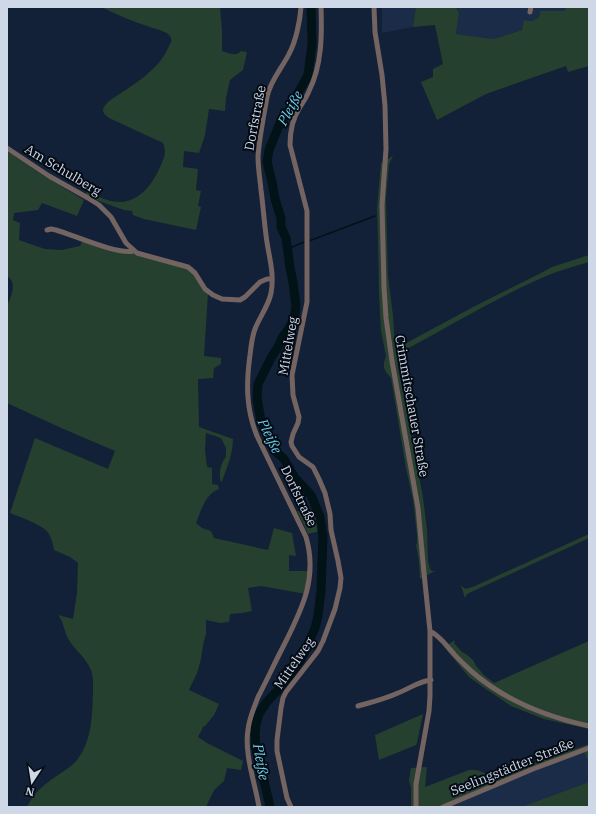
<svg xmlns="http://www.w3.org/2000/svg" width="596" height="814" font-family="'IBM Plex Serif',serif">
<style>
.built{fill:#1a2c47}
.green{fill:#25402e}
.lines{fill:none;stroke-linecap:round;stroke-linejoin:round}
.stream{stroke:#011317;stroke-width:1.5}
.river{stroke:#011317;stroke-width:9}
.minor{stroke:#736361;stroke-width:5}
.labels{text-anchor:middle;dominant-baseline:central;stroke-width:4;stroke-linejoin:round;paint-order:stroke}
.street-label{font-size:13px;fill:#ced8e7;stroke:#050b14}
.water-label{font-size:14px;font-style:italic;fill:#6bd0e8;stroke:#050b14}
</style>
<rect width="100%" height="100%" fill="#122137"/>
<path class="built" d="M 382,7 L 416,7 L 413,27 L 382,33 Z
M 457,7 L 566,7 L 565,11 L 540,11 L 539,17 L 535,20 L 530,21 L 522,30 L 494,39 L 456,34 L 459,13 Z
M 583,749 L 589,763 L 589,782 L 521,807 L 449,807 Z"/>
<path class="green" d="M 101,7 L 220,7 L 222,31 L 222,51 C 228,53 236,57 241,51 L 247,52 L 243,70 L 230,80 L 226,98 L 225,111 L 209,109 L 205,135 L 199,153 L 184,151 L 183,167 L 198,169 L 196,190 L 201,191 L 198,206 L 201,207 L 196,230 L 144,219 L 133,215 L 132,211 L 124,210 L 85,196 L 87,191 C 99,197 110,203 123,202 C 142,199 153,183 160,167 C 164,158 167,153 163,143 L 109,118 C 100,112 102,108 109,101 C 131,86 158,72 169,46 C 171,43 173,38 169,35 C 164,30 154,29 147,26 C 131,21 116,14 101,7 Z
M 416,7 L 456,7 L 459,13 L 456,34 L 494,39 L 522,30 L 524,20 C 530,22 534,21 539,17 L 540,11 L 565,11 L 566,7 L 589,7 L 589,66 L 568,72 L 566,66 L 520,82 L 486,94 L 437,120 L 421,82 L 433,77 L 433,69 L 443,64 L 435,25 L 413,27 Z
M 7,151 L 44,176 L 84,200 L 77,216 L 42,203 L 38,210 L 14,213 L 13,220 L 20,223 L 19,240 L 45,249 L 62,250 L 80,246 L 83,240 L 105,247 L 157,259 L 188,267 L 208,293 L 204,356 L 221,358 L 221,364 L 214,368 L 213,378 L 198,379 L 199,427 L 233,439 C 233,453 227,468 222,481 L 221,482 C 218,474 221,462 226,457 L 226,448 L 221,438 L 206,433 L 205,450 L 207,467 L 212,468 L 212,484 L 218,485 L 219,489 C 205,494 201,511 196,523 L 202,528 L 211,531 L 214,538 L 268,550 L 274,528 L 292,533 L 296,556 L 289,555 L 289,571 L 310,571 L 306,594 L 261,586 L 248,588 L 252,611 L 242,613 L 230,614 L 229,622 L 220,623 L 206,620 L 206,634 L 203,645 L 201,659 L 197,673 L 189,690 L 219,704 L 214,715 L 205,726 L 203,727 L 198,737 L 207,743 L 243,761 L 241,770 L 227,768 L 224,781 L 214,790 L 206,807 L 27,807 C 35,791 46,783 61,773 C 67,769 73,765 77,760 C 92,741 92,716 93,693 C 93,684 94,674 89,666 C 84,656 74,649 69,640 C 64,632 64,622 58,615 L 73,619 L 77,593 L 78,563 L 70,557 L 54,550 C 53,545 52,539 49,534 C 44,525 20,517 10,513 L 35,438 L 108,469 L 115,451 L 59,427 L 7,403 L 7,306 C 11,296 18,283 7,276 Z
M 393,156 L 389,164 L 386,199 L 388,275 L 393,316 L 395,346 L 396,348 L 397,348 L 475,306 L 539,274 L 552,267 L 589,255 L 589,262 C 572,267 554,272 537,280 C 491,301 448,327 403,351 C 397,355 397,360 398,367 L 423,497 L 427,530 L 428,561 L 430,569 L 432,571 L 435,571 L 420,579 L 419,561 L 416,545 L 417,543 L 417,535 L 413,500 L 406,468 L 391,378 L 386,372 L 384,368 L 384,362 L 386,356 L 381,331 L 379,295 L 378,238 L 377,209 L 381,163 Z
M 297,511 L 314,511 L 318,517 L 320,531 L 308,534 Z
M 589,534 L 589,538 L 469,593 L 467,594 L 465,598 L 461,586 L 466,589 L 475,586 Z
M 455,640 L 454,643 L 462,652 L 466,654 L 473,660 L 476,666 L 484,675 L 494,683 L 589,641 L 589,729 L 544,719 L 511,706 L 483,687 L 469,677 L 444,647 Z
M 423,714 L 417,743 L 416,745 L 379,760 L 375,735 Z
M 589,744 L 589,763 L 583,750 L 449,807 L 411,807 L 411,788 L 409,780 L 411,768 L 427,767 L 425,787 L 469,770 C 481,769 484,774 494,778 Z
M 589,782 L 589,807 L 521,807 Z"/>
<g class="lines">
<path class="stream" d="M 309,241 L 375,216
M 288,249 L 304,242"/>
<path class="river" d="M 270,807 L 260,763 L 256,749 L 255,733 L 256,724 L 259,714 L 266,703 L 278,690 L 291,674 L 300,661 L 305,651 L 315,628 L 318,616 L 321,590 L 323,536 L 320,517 L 311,495 L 295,478 L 284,459 L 274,450 L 261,421 L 257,398 L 258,384 L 271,358 L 278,347 L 282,338 L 289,328 L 294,319 L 296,307 L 293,282 L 290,268 L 286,238 L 281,227 L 281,218 L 275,199 L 272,182 L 267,162 L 269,150 L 280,123 L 290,110 L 297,95 L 308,75 L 312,44 L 311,7"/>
<path class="minor" d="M 374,7 L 375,32 L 382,75 L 385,106 L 386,149 L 382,205 L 384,287 L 386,318 L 392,361 L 418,508 L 424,573 L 430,631 L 430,696 L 429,711 L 416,784 L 416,807
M 530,12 L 531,7
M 7,148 L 49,176 L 88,198 L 99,205 L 111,217 L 126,243 L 137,253 L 188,267 L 195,273 L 205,289 L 213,295 L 222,299 L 240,300 L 245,297 L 260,282 L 267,279 L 272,279
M 47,230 L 51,229 L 56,230 C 73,235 118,255 133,251
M 430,631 C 440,636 446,645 454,654 C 459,660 465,665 471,671 C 504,700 547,717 589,726
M 358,706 C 372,702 385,699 398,693 C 409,689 419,681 431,680
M 259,807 C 255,783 244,753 248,730 C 249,718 254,708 258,697 C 267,680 275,662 284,645 C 302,609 318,578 306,537 L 257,436 C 246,409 246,384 250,355 C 251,346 252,337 255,329 C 260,316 269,305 271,293 C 275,273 268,254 266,235 C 264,220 263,205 261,190 C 260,179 258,168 258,157 C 259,139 264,115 267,97 C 270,81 282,68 289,54 C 296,41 300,21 301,7
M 291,807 L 287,798 L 277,751 L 277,740 L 281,708 L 283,698 L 286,692 L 318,651 L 323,641 L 335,609 L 340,588 L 341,578 L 338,561 L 331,530 L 330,514 L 325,493 L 319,479 L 313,467 L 299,457 L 292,446 L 291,442 L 293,434 L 298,423 L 299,417 L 293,395 L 292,375 L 307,302 L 307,211 L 290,145 C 290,131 292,119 300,107 C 303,102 307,97 309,91 C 322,65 322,35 321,7
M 443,807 L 533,769 L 589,748"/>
</g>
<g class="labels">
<g class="street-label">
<text transform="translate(255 118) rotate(-79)">Dorfstraße</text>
<text transform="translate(63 170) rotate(31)">Am Schulberg</text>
<text transform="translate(288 346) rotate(-80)">Mittelweg</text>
<text transform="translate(412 406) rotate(80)">Crimmitschauer Straße</text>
<text transform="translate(299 496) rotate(64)">Dorfstraße</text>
<text transform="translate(294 663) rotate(-55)">Mittelweg</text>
<text transform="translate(512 767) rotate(-22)">Seelingstädter Straße</text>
</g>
<g class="water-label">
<text transform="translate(290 108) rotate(-61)">Pleiße</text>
<text transform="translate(270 436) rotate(64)">Pleiße</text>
<text transform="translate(261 762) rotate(80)">Pleiße</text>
</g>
</g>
<rect width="596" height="814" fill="none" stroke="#ced8e7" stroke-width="16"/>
<g transform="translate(32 782) rotate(192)" stroke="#050b14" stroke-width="3" paint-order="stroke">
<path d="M0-3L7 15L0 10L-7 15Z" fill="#ced8e7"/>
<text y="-6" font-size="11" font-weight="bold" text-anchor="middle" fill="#ced8e7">N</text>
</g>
</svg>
